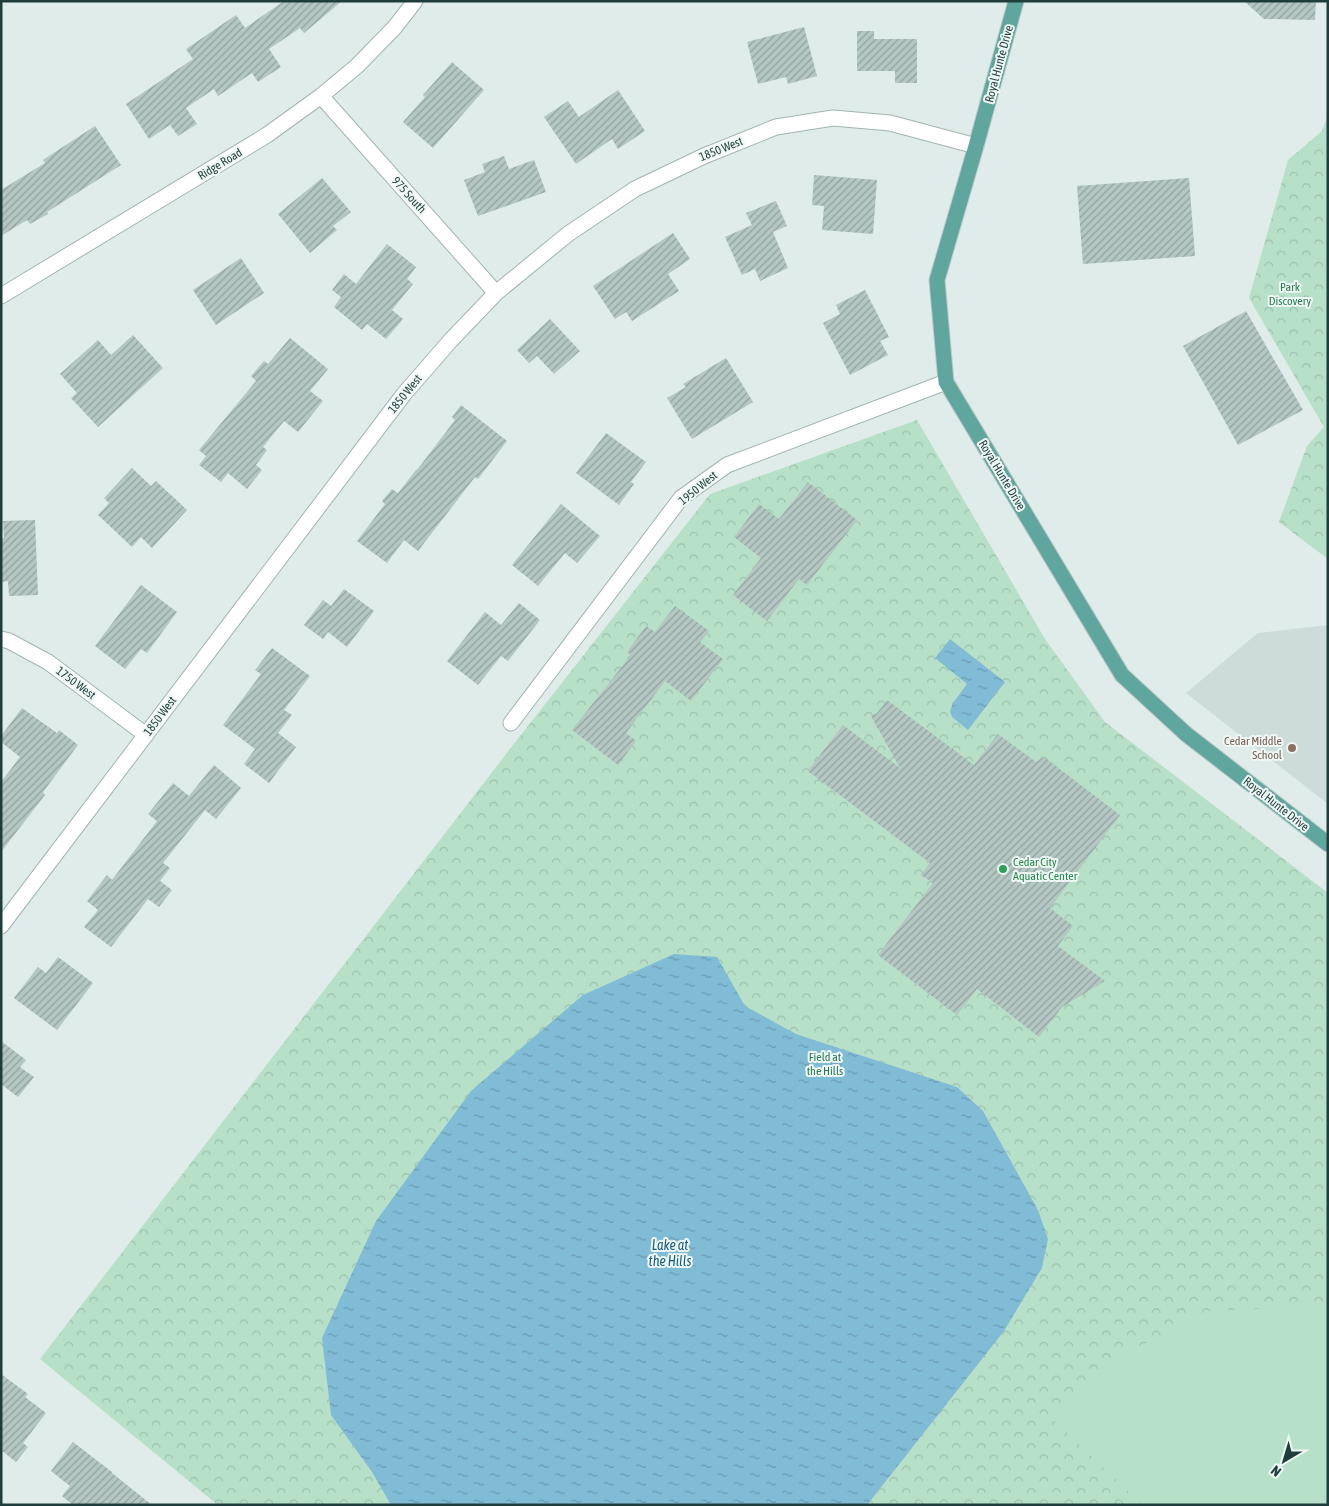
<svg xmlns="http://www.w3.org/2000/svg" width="1329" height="1506" font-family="'Asap Condensed',sans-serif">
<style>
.built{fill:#cddcd8}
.park{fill:url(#park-crowns)}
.pitch{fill:#b6e0c8}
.water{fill:url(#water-ripples)}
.building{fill:url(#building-hatch)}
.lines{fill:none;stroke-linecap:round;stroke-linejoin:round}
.minor-casing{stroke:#a2b4b1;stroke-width:17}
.major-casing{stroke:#c0c9c8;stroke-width:17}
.minor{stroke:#fff;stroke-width:15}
.major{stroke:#5fa69f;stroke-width:15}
.education-dot{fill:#8d6e63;stroke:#f0f8f6;stroke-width:2}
.leisure-dot{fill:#2e9e5b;stroke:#f0f8f6;stroke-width:2}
.labels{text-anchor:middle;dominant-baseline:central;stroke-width:4;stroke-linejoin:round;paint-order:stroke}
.street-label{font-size:12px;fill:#1f3e3b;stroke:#f0f8f6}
.park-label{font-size:12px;fill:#257953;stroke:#f0f8f6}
.education-label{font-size:12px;fill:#785e54;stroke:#f0f8f6;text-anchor:end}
.leisure-label{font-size:12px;fill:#27864d;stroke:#f0f8f6;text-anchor:start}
.water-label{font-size:14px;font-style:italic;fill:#135c7f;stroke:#f0f8f6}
</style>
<defs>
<pattern id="park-crowns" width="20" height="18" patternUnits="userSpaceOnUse" patternTransform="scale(1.25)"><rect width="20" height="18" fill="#b6e0c8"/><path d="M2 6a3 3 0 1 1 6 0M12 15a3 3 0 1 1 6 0" fill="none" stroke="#9cc1ad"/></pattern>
<pattern id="water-ripples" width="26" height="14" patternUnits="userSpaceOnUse" patternTransform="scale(1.25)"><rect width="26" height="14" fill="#81bcd7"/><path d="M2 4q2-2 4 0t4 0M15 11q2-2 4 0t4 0" fill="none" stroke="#699ab0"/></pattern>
<pattern id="building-hatch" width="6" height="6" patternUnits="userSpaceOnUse" patternTransform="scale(1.25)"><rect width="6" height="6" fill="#b4c7c2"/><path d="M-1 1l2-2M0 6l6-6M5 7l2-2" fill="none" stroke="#92a39f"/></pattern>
</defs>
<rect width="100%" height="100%" fill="#dfece9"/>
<path class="built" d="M 1328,625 L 1328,804 L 1186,693 L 1258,633 Z"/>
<path class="park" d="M 1328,115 L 1328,559 L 1279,522 L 1307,446 L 1324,427 L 1249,298 L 1288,160 L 1322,131 Z
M 917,420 L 1045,639 L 1105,722 L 1328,893 L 1328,1505 L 218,1505 L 40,1359 L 503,758 L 710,494 Z"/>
<path class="pitch" d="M 1307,1307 L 1328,1314 L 1328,1505 L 1143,1505 L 1049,1416 L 1116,1359 L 1207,1311 Z"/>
<path class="water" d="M 950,639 L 1005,682 L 968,730 L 952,717 L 950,711 L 953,703 L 967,684 L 935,658 Z
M 674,954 L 717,957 L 745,1006 L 796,1034 L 957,1087 L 983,1111 L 1038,1210 L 1048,1239 L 1042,1268 L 1004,1331 L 867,1505 L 391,1505 L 372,1472 L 331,1415 L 322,1338 L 376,1221 L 471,1091 L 583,995 Z"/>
<path class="building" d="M 284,1 L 342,1 L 304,33 L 300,28 L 269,49 L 281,67 L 258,82 L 252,73 L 218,96 L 214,89 L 186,108 L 197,124 L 178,136 L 170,125 L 149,139 L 126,104 L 193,59 L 186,49 L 236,15 L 245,28 Z
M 1244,1 L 1316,1 L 1315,20 L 1264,19 Z
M 804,27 L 817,76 L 788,84 L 786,77 L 758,84 L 747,42 Z
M 857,31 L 874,31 L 874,39 L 917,39 L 917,83 L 895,83 L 895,71 L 857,71 Z
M 452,62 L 484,90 L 433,148 L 403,122 L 425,97 L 423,95 Z
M 618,90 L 645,131 L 618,149 L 612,139 L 576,164 L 544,117 L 568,101 L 579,117 Z
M 95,126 L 121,165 L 47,212 L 48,214 L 30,224 L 27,220 L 1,236 L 1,190 L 45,163 L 43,160 Z
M 504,156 L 509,169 L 534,160 L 546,192 L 478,216 L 464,180 L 485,172 L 482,164 Z
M 814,175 L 877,180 L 873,234 L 822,230 L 824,206 L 812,205 Z
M 322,178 L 351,212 L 333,226 L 337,230 L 310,253 L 278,214 Z
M 1189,178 L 1195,256 L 1083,264 L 1077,186 Z
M 776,201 L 787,226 L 773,232 L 788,268 L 760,281 L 755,269 L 742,275 L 725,237 L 752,225 L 746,213 Z
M 673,233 L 690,259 L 668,274 L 679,291 L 632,321 L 626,312 L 615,319 L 593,286 Z
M 387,244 L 416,267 L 407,279 L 413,284 L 392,310 L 403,319 L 386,339 L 367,324 L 362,330 L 334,307 L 341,297 L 332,290 L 344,274 L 356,284 Z
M 241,258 L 264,293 L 216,325 L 193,290 Z
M 865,290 L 889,337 L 880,341 L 888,355 L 850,375 L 823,323 L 840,314 L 836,305 Z
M 1246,311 L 1303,410 L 1238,445 L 1183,346 Z
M 550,319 L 580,351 L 554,374 L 537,356 L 529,363 L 517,350 Z
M 133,335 L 163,368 L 98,427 L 71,398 L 77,393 L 60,374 L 98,340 L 111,355 Z
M 290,338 L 328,369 L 310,391 L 323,401 L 298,432 L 284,421 L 263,447 L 267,450 L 256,465 L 262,470 L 247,489 L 228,473 L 221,482 L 199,465 L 206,456 L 199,450 L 256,381 L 251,376 L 264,361 L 268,364 Z
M 726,358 L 753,402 L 692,439 L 667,398 L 686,387 L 683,384 Z
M 461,405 L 507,441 L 478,479 L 475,477 L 418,551 L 404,540 L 387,563 L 357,541 L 385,504 L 382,501 L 392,489 L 398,493 L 416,470 L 417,470 L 455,420 L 452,417 Z
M 606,433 L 646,462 L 631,482 L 634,484 L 619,505 L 576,473 Z
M 132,468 L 151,486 L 156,481 L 187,510 L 152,548 L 141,537 L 132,547 L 98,515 L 109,503 L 104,498 Z
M 808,482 L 857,520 L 807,585 L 799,579 L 767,621 L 733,595 L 761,558 L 734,537 L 759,504 L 779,519 Z
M 561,504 L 600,536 L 577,563 L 565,553 L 538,586 L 512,565 Z
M 35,520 L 38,595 L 9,596 L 8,581 L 1,582 L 1,538 L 4,538 L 3,521 Z
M 141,585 L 177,612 L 147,653 L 141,649 L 125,669 L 95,646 Z
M 344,589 L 374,611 L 347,647 L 328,632 L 323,639 L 304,625 L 323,600 L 331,606 Z
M 519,603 L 540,620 L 508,661 L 501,656 L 478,685 L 447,661 L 485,612 L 501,625 Z
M 675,606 L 709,631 L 700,642 L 723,659 L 691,701 L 665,681 L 626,733 L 636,741 L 618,765 L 572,730 L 631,655 L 627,652 L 646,626 L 655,632 Z
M 272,648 L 310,676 L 284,710 L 292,715 L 278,733 L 296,747 L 269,783 L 244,764 L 255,749 L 223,725 L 261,674 L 255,670 Z
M 887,700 L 974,765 L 998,734 L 1036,762 L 1044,757 L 1120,815 L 1050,908 L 1073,926 L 1058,946 L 1105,981 L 1062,1007 L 1039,1037 L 977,989 L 957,1015 L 878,955 L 933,883 L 921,875 L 930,863 L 808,771 L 843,725 L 900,768 L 871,716 L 877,713 Z
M 22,708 L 57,733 L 59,730 L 78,745 L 43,792 L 45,795 L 1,852 L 1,782 L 20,757 L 1,742 L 1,736 Z
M 214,765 L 241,788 L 216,819 L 205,810 L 163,863 L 170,868 L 160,881 L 172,890 L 159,907 L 148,899 L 111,947 L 84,927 L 98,910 L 87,901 L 107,875 L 112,880 L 157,821 L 148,814 L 173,783 L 189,796 Z
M 58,957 L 93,983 L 57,1030 L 14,998 L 38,967 L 46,973 Z
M 1,1041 L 26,1060 L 20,1067 L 34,1077 L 18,1097 L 1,1084 Z
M 1,1374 L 28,1394 L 25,1397 L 46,1413 L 23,1443 L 28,1447 L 16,1462 L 1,1450 Z
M 73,1442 L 112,1472 L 112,1473 L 152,1505 L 73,1505 L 62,1496 L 70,1486 L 51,1471 Z"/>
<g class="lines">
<g class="minor-casing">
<path id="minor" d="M 321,96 L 496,293
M 1,296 L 267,135 L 321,96 L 357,66 L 395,27 L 415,1
M 1,639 L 9,641 L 48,662 L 146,735
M 511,723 L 681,498 L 727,465 L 946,382
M 1,926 L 404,394 L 451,340 L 496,293 L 568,234 L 635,189 L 704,156 L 776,127 L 833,118 L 890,123 L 976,146"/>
</g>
<g class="major-casing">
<path id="major" d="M 1016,1 L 976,146 L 937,280 L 946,382 L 1122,675 L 1186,734 L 1328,844"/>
</g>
<use href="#minor" class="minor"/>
<use href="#major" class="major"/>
</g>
<circle class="education-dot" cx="1292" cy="748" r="5"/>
<circle class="leisure-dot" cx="1003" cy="869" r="5"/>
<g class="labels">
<g class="street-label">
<text transform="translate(999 64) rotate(-75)">Royal Hunte Drive</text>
<text transform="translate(721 149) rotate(-22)">1850 West</text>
<text transform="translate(220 164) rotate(-31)">Ridge Road</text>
<text transform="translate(409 195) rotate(48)">975 South</text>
<text transform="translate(405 394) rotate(-51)">1850 West</text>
<text transform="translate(1002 475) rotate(59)">Royal Hunte Drive</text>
<text transform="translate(698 488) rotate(-39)">1950 West</text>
<text transform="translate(76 683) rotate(37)">1750 West</text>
<text transform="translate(160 716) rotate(-53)">1850 West</text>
<text transform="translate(1276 804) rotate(38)">Royal Hunte Drive</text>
</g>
<g class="park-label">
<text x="1290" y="287">Park<tspan x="1290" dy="14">Discovery</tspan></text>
<text x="825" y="1057">Field at<tspan x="825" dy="14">the Hills</tspan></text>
</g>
<g class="education-label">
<text x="1282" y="741">Cedar Middle<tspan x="1282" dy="14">School</tspan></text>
</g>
<g class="leisure-label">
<text x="1013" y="862">Cedar City<tspan x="1013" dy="14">Aquatic Center</tspan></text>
</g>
<g class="water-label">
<text x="670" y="1245">Lake at<tspan x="670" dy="16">the Hills</tspan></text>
</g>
</g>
<rect width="1329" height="1506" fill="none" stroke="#1f3e3b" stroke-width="5"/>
<g transform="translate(1284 1461) rotate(218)" stroke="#f0f8f6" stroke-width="4" paint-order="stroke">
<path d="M0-4L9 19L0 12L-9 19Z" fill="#1f3e3b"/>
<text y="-8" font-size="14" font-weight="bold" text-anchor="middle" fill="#1f3e3b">N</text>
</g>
</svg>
